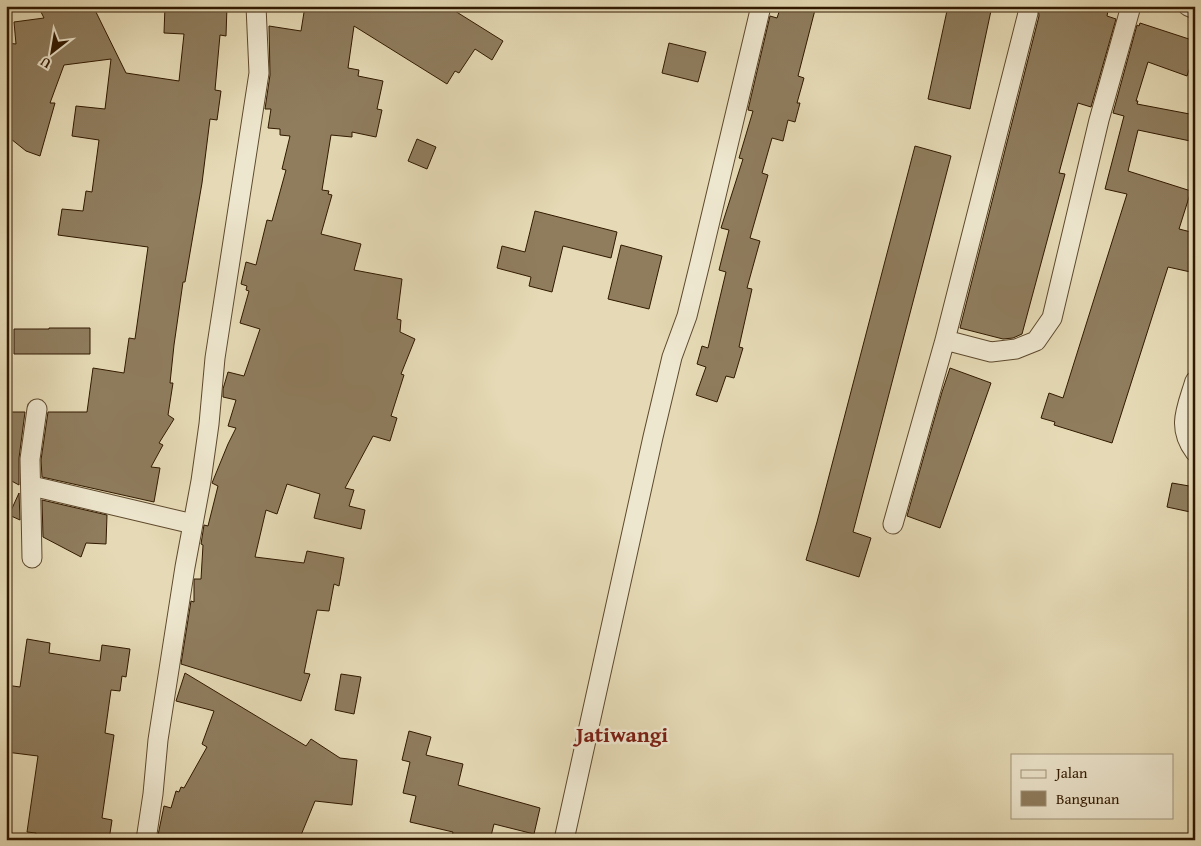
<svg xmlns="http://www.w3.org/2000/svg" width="1201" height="846" font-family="'Gentium Book Plus',serif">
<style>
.building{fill:#8f7d5e;stroke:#311900}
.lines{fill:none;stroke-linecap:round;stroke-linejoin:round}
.street-casing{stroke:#5e492d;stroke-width:21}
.street{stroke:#eee7cf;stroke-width:19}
.labels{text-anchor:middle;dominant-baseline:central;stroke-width:5;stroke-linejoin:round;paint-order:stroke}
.district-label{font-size:22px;font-weight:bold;fill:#7a1f14;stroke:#eee7cf}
</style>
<rect width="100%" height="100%" fill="#e5dab5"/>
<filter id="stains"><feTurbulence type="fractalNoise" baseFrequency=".004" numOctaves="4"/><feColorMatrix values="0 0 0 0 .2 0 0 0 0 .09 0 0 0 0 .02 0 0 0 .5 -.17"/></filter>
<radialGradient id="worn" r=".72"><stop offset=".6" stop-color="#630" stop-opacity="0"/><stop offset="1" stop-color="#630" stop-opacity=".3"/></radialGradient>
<path class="building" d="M 38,6 L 93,6 L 126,73 L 179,81 L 184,34 L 164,33 L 165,6 L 227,6 L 226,36 L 220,35 L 215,90 L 221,91 L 217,120 L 210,119 L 202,183 L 185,282 L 183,282 L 174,345 L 170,383 L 173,383 L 168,415 L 174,419 L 159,443 L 163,445 L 151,467 L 160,468 L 154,502 L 42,477 L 41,460 L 48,412 L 87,412 L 93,368 L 124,373 L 129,338 L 135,339 L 148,247 L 58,235 L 62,209 L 83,211 L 86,191 L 92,192 L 99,140 L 72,136 L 76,106 L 105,109 L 111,59 L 64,65 L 50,103 L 55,103 L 40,156 L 26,151 L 6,135 L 6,43 L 16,44 L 14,22 L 44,18 Z
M 305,6 L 447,6 L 503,41 L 492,60 L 475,49 L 459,73 L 455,71 L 447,84 L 354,26 L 348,68 L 359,70 L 358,76 L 383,81 L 377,109 L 382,110 L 376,137 L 352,132 L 352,137 L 331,135 L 322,190 L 329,191 L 328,194 L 332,195 L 321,234 L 361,244 L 354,270 L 402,279 L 397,319 L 401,320 L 400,332 L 415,339 L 401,374 L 404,375 L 391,416 L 397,418 L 390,441 L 373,436 L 345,488 L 354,490 L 349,506 L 365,510 L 361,529 L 314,518 L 320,494 L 287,484 L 277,514 L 266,510 L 255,557 L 304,563 L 307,551 L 344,558 L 339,586 L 334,584 L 329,611 L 317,610 L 304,673 L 310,674 L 301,701 L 181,664 L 191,601 L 194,602 L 194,579 L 201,579 L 203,545 L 201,544 L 204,525 L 208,526 L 218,486 L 212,483 L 228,444 L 236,428 L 228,426 L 236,400 L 223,397 L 223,389 L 228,372 L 244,376 L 260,329 L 240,323 L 249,291 L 246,290 L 247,286 L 241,284 L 246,262 L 256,265 L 267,220 L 272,221 L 286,170 L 282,169 L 290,136 L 280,135 L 280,129 L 268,128 L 271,109 L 265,109 L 270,75 L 269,26 L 301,31 Z
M 781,6 L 816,6 L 798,76 L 804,78 L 797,103 L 800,103 L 795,122 L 788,120 L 783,141 L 772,138 L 762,173 L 768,175 L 750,238 L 760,241 L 747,288 L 752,289 L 739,347 L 743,348 L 734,378 L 726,376 L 717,402 L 696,395 L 706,367 L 697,364 L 702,346 L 708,348 L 726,272 L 719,270 L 729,230 L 721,228 L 743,159 L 739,158 L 753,111 L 748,110 L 770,16 L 777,18 Z
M 948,6 L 992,6 L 970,109 L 928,99 Z
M 1038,6 L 1109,6 L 1107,16 L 1116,19 L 1091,107 L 1078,103 L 1059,173 L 1065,174 L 1022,334 L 1013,338 L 1003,339 L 960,328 L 1039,16 Z
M 1140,23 L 1195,41 L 1195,52 L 1187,76 L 1148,62 L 1136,101 L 1138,101 L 1137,104 L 1195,115 L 1195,142 L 1138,130 L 1128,171 L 1191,191 L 1179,229 L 1195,233 L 1195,273 L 1168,267 L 1112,443 L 1054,425 L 1055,422 L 1041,418 L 1049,393 L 1063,398 L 1127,194 L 1105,189 L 1124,116 L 1113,113 L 1137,25 L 1139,26 Z
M 669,43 L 706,52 L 698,82 L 662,73 Z
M 417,139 L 436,147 L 427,169 L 408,161 Z
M 915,146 L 951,156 L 853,532 L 871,538 L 859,577 L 806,560 L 817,522 Z
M 535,211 L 617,232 L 611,258 L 563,246 L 552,292 L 529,286 L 531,277 L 497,268 L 502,246 L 525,252 Z
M 621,245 L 662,256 L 649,309 L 608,299 Z
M 49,328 L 90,328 L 90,354 L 14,354 L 14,329 L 49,329 Z
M 950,368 L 991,383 L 940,528 L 907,516 L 942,392 Z
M 11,412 L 25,412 L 19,458 L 19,485 L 6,478 L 6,456 L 11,448 Z
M 1172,483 L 1195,487 L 1195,513 L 1167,507 Z
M 19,493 L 20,520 L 9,515 Z
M 42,500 L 107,515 L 106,544 L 86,543 L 81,557 L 43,537 Z
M 27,639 L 50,643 L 49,653 L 100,661 L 102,645 L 130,649 L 126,677 L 122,676 L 120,691 L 111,690 L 105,733 L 114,735 L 102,818 L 112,820 L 109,840 L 35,840 L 36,833 L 27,832 L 38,756 L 6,752 L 6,685 L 20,687 Z
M 185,673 L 306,746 L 311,739 L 340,758 L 357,760 L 352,805 L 315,801 L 299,840 L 157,840 L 164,806 L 171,808 L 176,791 L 179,792 L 181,787 L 184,788 L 207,747 L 202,744 L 214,711 L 176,701 Z
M 341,674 L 361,677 L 354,714 L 335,710 Z
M 409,731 L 431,737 L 426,755 L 463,764 L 458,785 L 540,808 L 534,834 L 494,824 L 490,840 L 463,840 L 452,837 L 453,832 L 410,822 L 416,796 L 403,793 L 410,762 L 402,760 Z"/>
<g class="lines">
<g class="street-casing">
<path id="street" d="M 1188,6 L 1195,9
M 945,340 L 991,352 L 1016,349 L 1036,341 L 1052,318 L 1099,120 L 1131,6
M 1195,381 C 1187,408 1176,427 1195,452
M 32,486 L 193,524
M 893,524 L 945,340 L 1028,13 L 1027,6
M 32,558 L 30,459 L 37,409
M 146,840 L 153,794 L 158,740 L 185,567 L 201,481 L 209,424 L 215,358 L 259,73 L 256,6
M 564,840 L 653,437 L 672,357 L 687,316 L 700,263 L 761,6"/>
</g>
<use href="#street" class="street"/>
</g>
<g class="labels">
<g class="district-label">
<text x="622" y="734">Jatiwangi</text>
</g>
</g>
<rect width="1201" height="846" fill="none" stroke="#e5dab5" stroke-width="25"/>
<rect x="8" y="8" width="1186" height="831" fill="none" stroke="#311900" stroke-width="2.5"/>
<rect x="12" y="12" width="1176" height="821" fill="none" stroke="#311900"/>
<rect x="1011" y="754" width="162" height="65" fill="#eee7cf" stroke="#a2957c"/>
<rect x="1021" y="770" width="25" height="8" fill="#eee7cf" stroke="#a2957c"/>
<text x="1056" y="778" font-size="15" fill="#311900">Jalan</text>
<rect x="1021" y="791" width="25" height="15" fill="#8f7d5e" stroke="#a2957c"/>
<text x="1056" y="804" font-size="15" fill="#311900">Bangunan</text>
<g transform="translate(52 52) rotate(211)" stroke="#eee7cf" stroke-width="4" paint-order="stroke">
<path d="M0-4L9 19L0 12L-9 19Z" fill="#311900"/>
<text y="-8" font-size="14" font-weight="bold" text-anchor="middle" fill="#311900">U</text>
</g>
<rect width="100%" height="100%" filter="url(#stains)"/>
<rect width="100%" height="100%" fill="url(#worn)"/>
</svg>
